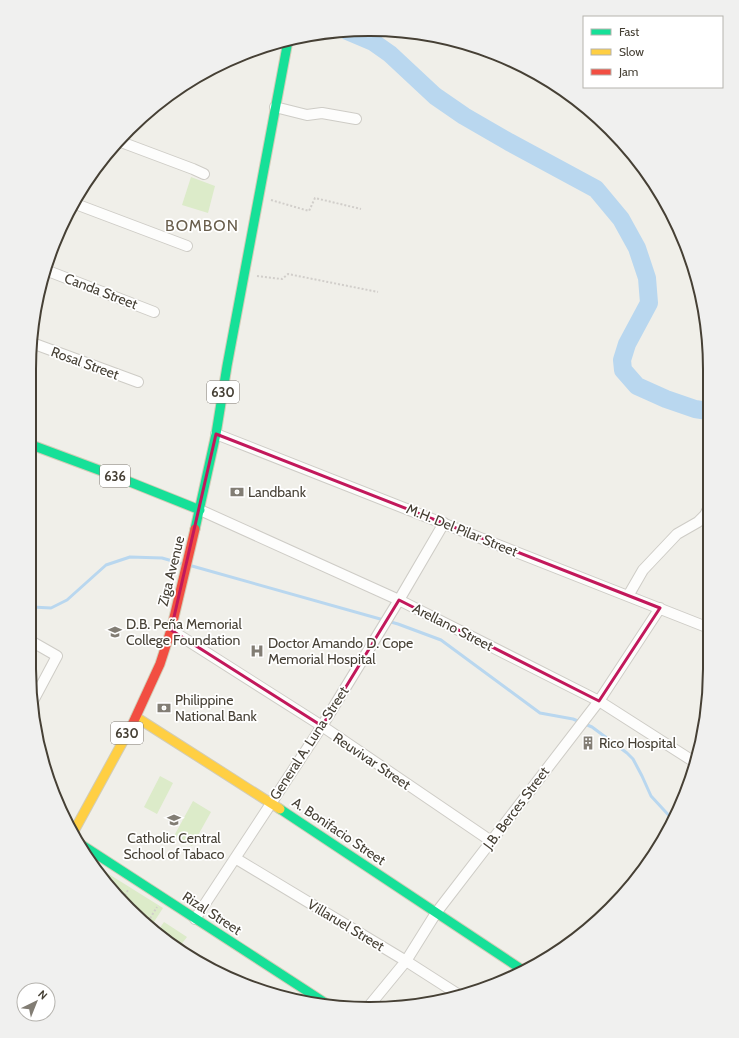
<svg xmlns="http://www.w3.org/2000/svg" width="739" height="1038" font-family="Cabin,sans-serif">
<style>
.green{fill:#dcebc9}
.lines{fill:none;stroke-linecap:round;stroke-linejoin:round}
.stream{stroke:#b9d7ef;stroke-width:3}
.river{stroke:#b9d7ef;stroke-width:18}
.street-casing{stroke:#ceccc6;stroke-width:12}
.fast-casing{stroke:#d2ccb6;stroke-width:11}
.slow-casing{stroke:#d2ccb6;stroke-width:11}
.jam-casing{stroke:#d2ccb6;stroke-width:11}
.path{stroke:#d1ceca;stroke-width:2;stroke-dasharray:2 2;stroke-linecap:butt}
.street{stroke:#fdfdfc;stroke-width:10}
.fast{stroke:#16e098;stroke-width:9}
.slow{stroke:#ffcf43;stroke-width:9}
.jam{stroke:#f24e42;stroke-width:9}
.marked{fill:none;stroke:#c2185b;stroke-width:3;stroke-linejoin:round}
.labels{text-anchor:middle;dominant-baseline:central;stroke-width:3.5;stroke-linejoin:round;paint-order:stroke}
.shield{fill:#fff;stroke:#7e7972;stroke-width:1}
.shield-label{font-size:13px;font-weight:bold;fill:#464035}
.street-label{font-size:14px;fill:#464035;stroke:#fff}
.poi-label{font-size:14px;fill:#464035;stroke:#fff;text-anchor:start}
.quarter-label{font-size:16px;letter-spacing:1px;fill:#695e4c;stroke:#fff}
.rim{fill:none;stroke:#464035;stroke-width:2}
</style>
<rect width="100%" height="100%" fill="#f0efe9"/>
<path class="green" d="M 191,177 L 215,186 L 208,213 L 182,205 Z
M 160,776 L 173,783 L 157,814 L 144,807 Z
M 193,801 L 211,812 L 192,846 L 174,836 Z
M 91,863 L 163,908 L 150,928 L 145,925 Z
M 164,922 L 187,937 L 180,946 L 157,932 Z"/>
<g class="lines">
<path class="stream" d="M 192,566 L 398,624 L 441,640 L 540,713 L 573,719 L 592,727 L 627,753 L 633,759 L 642,776 L 651,796 L 674,821
M 29,606 L 32,607 L 51,608 L 67,600 L 106,565 L 130,557 L 162,558 L 183,564"/>
<path class="river" d="M 347,31 L 373,42 L 390,54 L 435,96 L 464,116 L 509,142 L 596,189 L 621,219 L 637,248 L 647,278 L 649,303 L 627,344 L 622,360 L 623,370 L 637,386 L 666,399 L 695,409 L 708,411"/>
<g class="street-casing">
<path id="street" d="M 275,107 L 307,115 L 322,113 L 356,119
M 121,142 L 193,169 L 204,174
M 73,203 L 187,246
M 48,271 L 154,312
M 32,343 L 138,382
M 216,434 L 709,628
M 200,510 L 399,600 L 599,701 L 696,763
M 628,596 L 643,570 L 677,534 L 698,522 L 705,515 L 708,509
M 171,630 L 322,726 L 491,841
M 29,640 L 57,656 L 33,701
M 235,858 L 406,961 L 456,993
M 195,919 L 322,726 L 399,600 L 444,523
M 369,1006 L 406,961 L 436,913 L 599,701 L 660,608"/>
</g>
<g class="fast-casing">
<path id="fast" d="M 29,444 L 115,476 L 200,510
M 195,529 L 216,434 L 227,366 L 288,41
M 280,809 L 524,971
M 79,843 L 330,1006"/>
</g>
<g class="slow-casing">
<path id="slow" d="M 136,717 L 280,809
M 74,831 L 132,725"/>
</g>
<g class="jam-casing">
<path id="jam" d="M 132,725 L 160,664 L 171,630 L 195,529"/>
</g>
<path class="path" d="M 271,200 L 309,211 L 315,198 L 361,209
M 257,276 L 282,279 L 288,274 L 378,292
M 123,899 L 128,890
M 146,925 L 157,907"/>
<use href="#street" class="street"/>
<use href="#fast" class="fast"/>
<use href="#slow" class="slow"/>
<use href="#jam" class="jam"/>
</g>
<path class="marked" d="M 216,434 L 660,608 L 599,701 L 399,600 L 322,726 L 171,630 Z"/>
<defs>
<g id="bank-bare" transform="scale(1.08)"><path d="M-6-4H6V4H-6ZM0-2.3a2.3 2.3 0 1 0 0 4.6a2.3 2.3 0 1 0 0-4.6Z" fill="#827d74" stroke="#fff" stroke-width="2.5" paint-order="stroke"/></g>
<g id="university-bare" transform="scale(1.08)"><path d="M0-5L7-2L0 1L-7-2ZM-4 1L0 2.5L4 1V4Q0 6-4 4Z" fill="#827d74" stroke="#fff" stroke-width="2.5" paint-order="stroke"/></g>
<g id="hospital-bare" transform="scale(1.08)"><path d="M-5-5h3v3.5h4V-5h3V5h-3V1.5h-4V5h-3Z" fill="#827d74" stroke="#fff" stroke-width="2.5" paint-order="stroke"/></g>
<g id="building-bare" transform="scale(1.08)"><path d="M-4-6H4V6H1V3H-1V6H-4ZM-2.5-4.3h1.7v1.8h-1.7ZM.8-4.3h1.7v1.8H.8ZM-2.5-1h1.7V.8h-1.7ZM.8-1h1.7V.8H.8Z" fill="#827d74" stroke="#fff" stroke-width="2.5" paint-order="stroke"/></g>
<g id="school-bare" transform="scale(1.08)"><path d="M0-5L7-2L0 1L-7-2ZM-4 1L0 2.5L4 1V4Q0 6-4 4Z" fill="#827d74" stroke="#fff" stroke-width="2.5" paint-order="stroke"/></g>
</defs>
<g fill-rule="evenodd">
<use href="#bank-bare" x="237" y="492"/>
<use href="#university-bare" x="115" y="632"/>
<use href="#hospital-bare" x="257" y="651"/>
<use href="#bank-bare" x="164" y="708"/>
<use href="#building-bare" x="588" y="743"/>
<use href="#school-bare" x="174" y="820"/>
</g>
<g class="labels">
<g class="shield">
<rect x="207" y="381" width="32" height="22" rx="3"/>
<rect x="100" y="465" width="30" height="22" rx="3"/>
<rect x="111" y="722" width="32" height="22" rx="3"/>
</g>
<g class="shield-label">
<text x="223" y="392">630</text>
<text x="115" y="476">636</text>
<text x="127" y="733">630</text>
</g>
<g class="street-label">
<text transform="translate(101 291) rotate(21)">Canda Street</text>
<text transform="translate(85 363) rotate(20)">Rosal Street</text>
<text transform="translate(462 530) rotate(22)">M.H. Del Pilar Street</text>
<text transform="translate(171 571) rotate(-76)">Ziga Avenue</text>
<text transform="translate(453 627) rotate(27)">Arellano Street</text>
<text transform="translate(309 743) rotate(-57)">General A. Luna Street</text>
<text transform="translate(372 761) rotate(34)">Reuvivar Street</text>
<text transform="translate(516 808) rotate(-53)">J.B. Berces Street</text>
<text transform="translate(339 831) rotate(34)">A. Bonifacio Street</text>
<text transform="translate(212 913) rotate(33)">Rizal Street</text>
<text transform="translate(346 925) rotate(31)">Villaruel Street</text>
</g>
<g class="poi-label">
<text x="248" y="492">Landbank</text>
<text x="126" y="624">D.B. Peña Memorial<tspan x="126" dy="16">College Foundation</tspan></text>
<text x="268" y="643">Doctor Amando D. Cope<tspan x="268" dy="16">Memorial Hospital</tspan></text>
<text x="175" y="700">Philippine<tspan x="175" dy="16">National Bank</tspan></text>
<text x="599" y="743">Rico Hospital</text>
<text x="174" y="838" text-anchor="middle">Catholic Central<tspan x="174" dy="16">School of Tabaco</tspan></text>
</g>
<g class="quarter-label">
<text x="202" y="225">BOMBON</text>
</g>
</g>
<path d="M0 0H739V1038H0ZM369 36H370A333 333 0 0 1 703 369V669A333 333 0 0 1 370 1002H369A333 333 0 0 1 36 669V369A333 333 0 0 1 369 36Z" fill="#f0f0ef" fill-rule="evenodd"/>
<path class="rim" d="M369 36H370A333 333 0 0 1 703 369V669A333 333 0 0 1 370 1002H369A333 333 0 0 1 36 669V369A333 333 0 0 1 369 36Z"/>
<rect x="583" y="16" width="140" height="72" fill="#ffffff" stroke="#b5b3ae"/>
<rect x="591" y="29" width="20" height="6" fill="#16e098" stroke="#b5b3ae"/>
<text x="619" y="36" font-size="12" fill="#464035">Fast</text>
<rect x="591" y="49" width="20" height="6" fill="#ffcf43" stroke="#b5b3ae"/>
<text x="619" y="56" font-size="12" fill="#464035">Slow</text>
<rect x="591" y="69" width="20" height="6" fill="#f24e42" stroke="#b5b3ae"/>
<text x="619" y="76" font-size="12" fill="#464035">Jam</text>
<g transform="translate(36 1002) rotate(43)"><circle r="19" fill="#ffffff" stroke="#b5b3ae"/>
<path d="M0-3L7 15L0 10L-7 15Z" fill="#827d74"/>
<text y="-6" font-size="11" font-weight="bold" text-anchor="middle" fill="#464035">N</text>
</g>
</svg>
